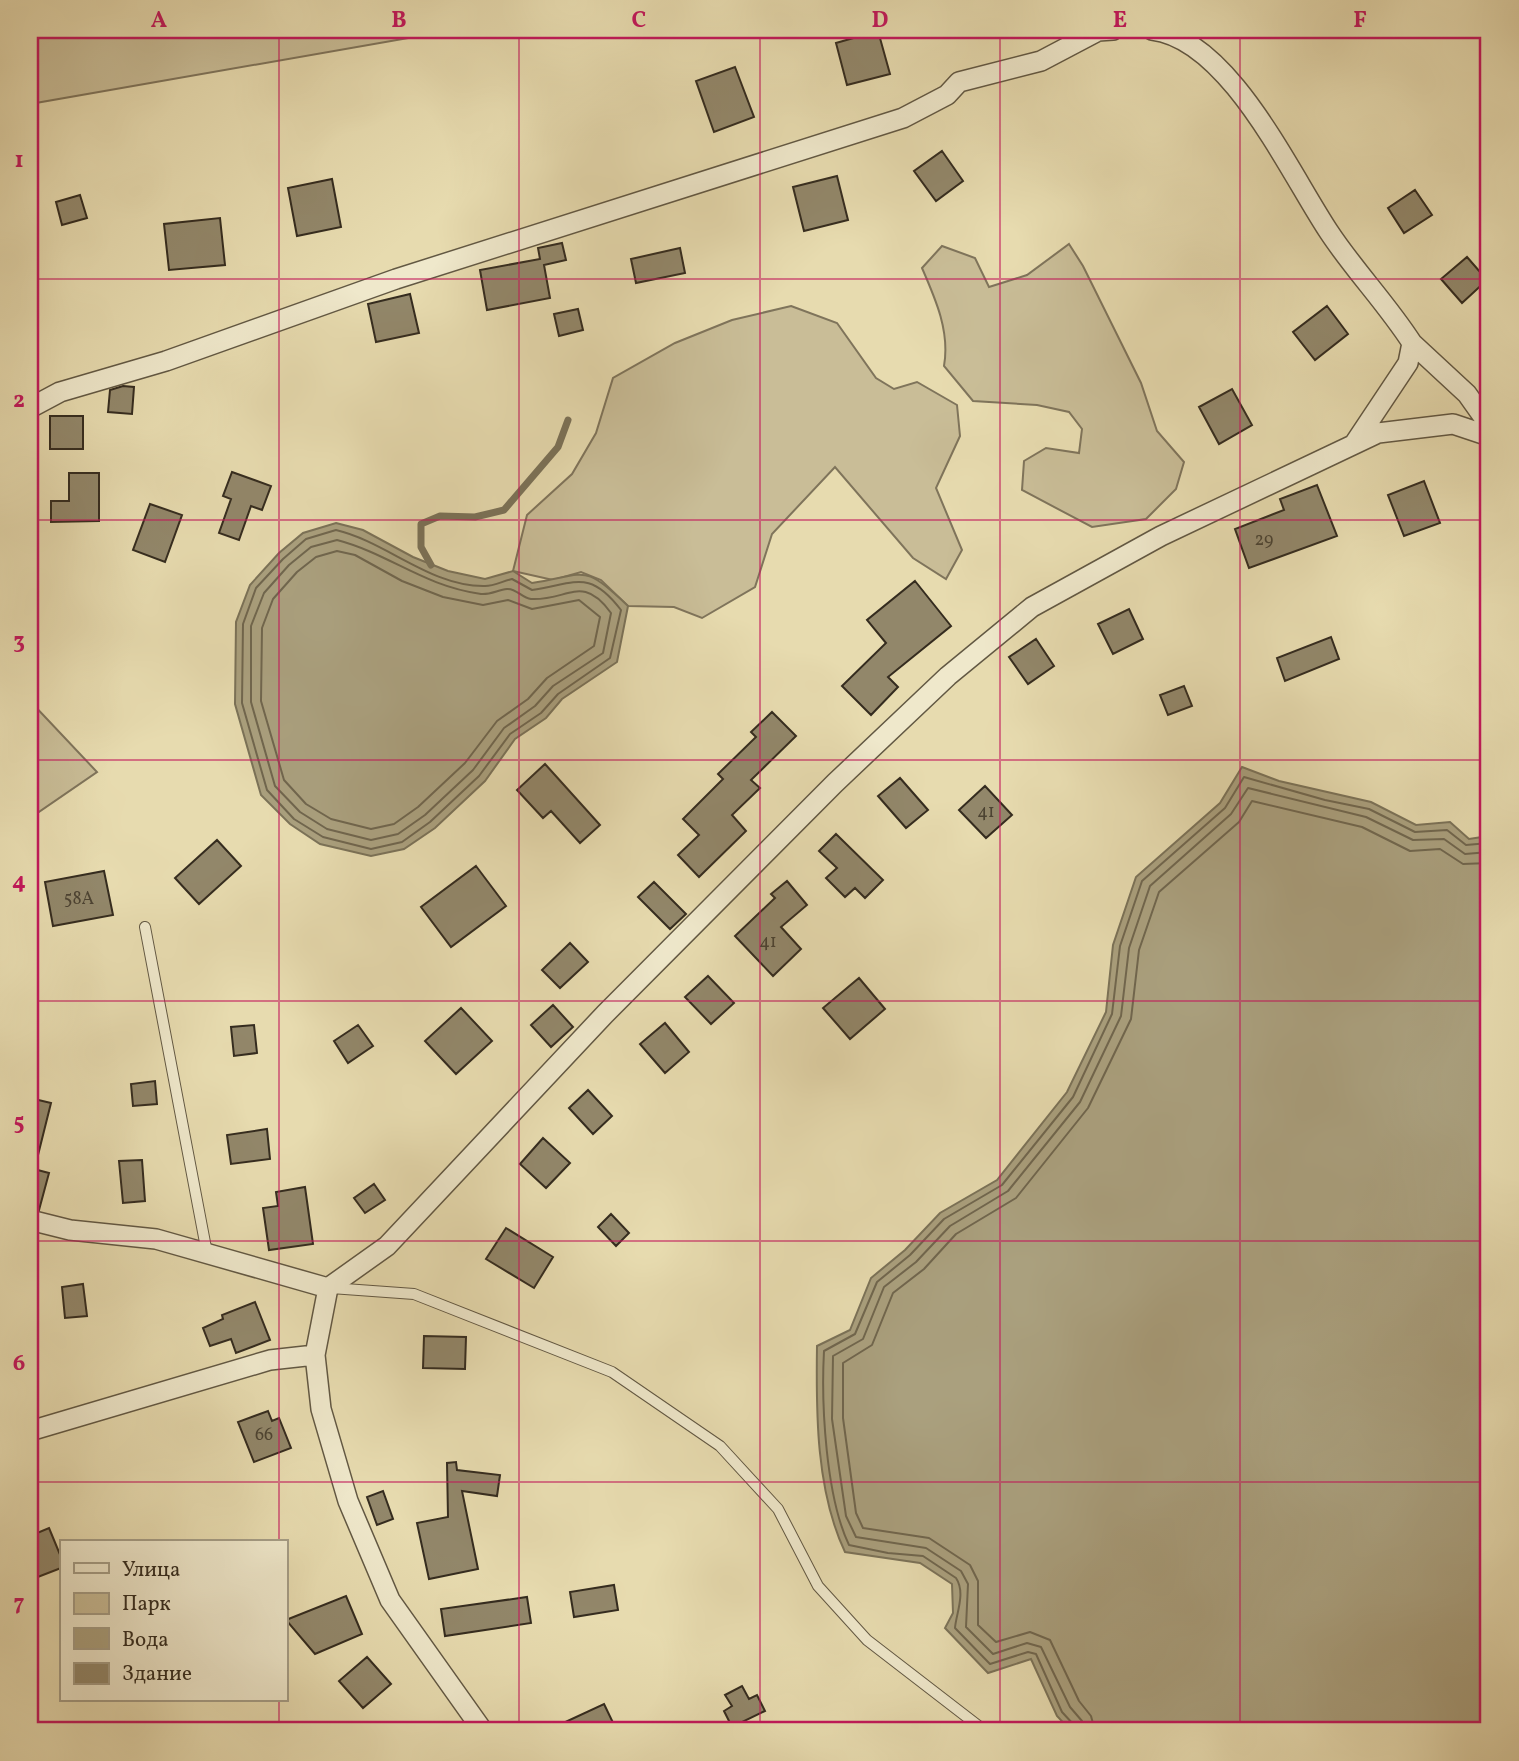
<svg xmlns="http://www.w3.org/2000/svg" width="1519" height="1761" font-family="Vollkorn,serif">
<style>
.green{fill:#c9bd97;stroke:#7f745b;stroke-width:2}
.water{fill:#aaa07e;stroke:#7b7258;stroke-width:2}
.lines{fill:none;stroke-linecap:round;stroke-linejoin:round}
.shore{stroke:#70664e;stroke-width:2}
.stream{stroke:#7b7258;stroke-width:7}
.building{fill:#92876a;stroke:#352c1f;stroke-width:2}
.service-casing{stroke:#625843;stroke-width:12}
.minor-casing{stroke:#625843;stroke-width:22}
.service{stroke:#efe8cb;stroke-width:10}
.minor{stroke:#efe8cb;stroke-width:19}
.grid{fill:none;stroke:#c2185b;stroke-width:2;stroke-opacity:0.55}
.labels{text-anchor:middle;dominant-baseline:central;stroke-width:6;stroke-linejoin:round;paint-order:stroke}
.number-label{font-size:18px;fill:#4c4332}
.neatline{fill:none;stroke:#c2185b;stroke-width:2.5}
.grid-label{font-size:23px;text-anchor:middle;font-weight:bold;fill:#c2185b}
</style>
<rect width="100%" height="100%" fill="#e7dbaf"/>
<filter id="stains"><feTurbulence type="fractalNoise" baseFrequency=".00286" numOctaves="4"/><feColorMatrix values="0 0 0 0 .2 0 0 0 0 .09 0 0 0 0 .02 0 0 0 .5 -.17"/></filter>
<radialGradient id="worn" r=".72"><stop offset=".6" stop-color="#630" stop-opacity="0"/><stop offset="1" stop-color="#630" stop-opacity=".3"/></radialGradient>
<path class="green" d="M 30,30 L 454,30 L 30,104 Z
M 1069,244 L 1083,266 L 1141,383 L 1157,431 L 1184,462 L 1176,489 L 1146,519 L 1092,527 L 1022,490 L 1024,461 L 1046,448 L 1079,453 L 1082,429 L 1069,412 L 1037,405 L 973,401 L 944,366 C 950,332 936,300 922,268 L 942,246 L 975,258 L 989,287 L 1027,275 Z
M 791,306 L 837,323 L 876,378 L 894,389 L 917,382 L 957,405 L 960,436 L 936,488 L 962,550 L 946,579 L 913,558 L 835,467 L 772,534 L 755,587 L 702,618 L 674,607 L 628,606 L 601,580 L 581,572 L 553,580 L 513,571 L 527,515 L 572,474 L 596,433 L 613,378 L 675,343 L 732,320 Z
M 30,701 L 97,772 L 30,818 Z"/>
<path class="water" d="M 336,523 L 363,530 L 413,557 L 448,571 L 485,579 L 513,571 L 532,583 C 589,574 582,563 628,606 L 617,662 L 562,699 L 546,718 L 515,739 L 485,781 L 435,828 L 404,849 L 371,856 L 320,844 L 290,824 L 261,795 L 235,704 L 236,622 L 250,585 L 279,553 L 303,533 Z
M 1242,767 L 1279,781 L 1371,802 L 1416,825 L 1450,822 L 1469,839 L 1489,836 L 1489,1731 L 1071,1731 L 1057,1716 L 1031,1659 L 988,1673 L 945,1628 L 953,1613 L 952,1584 L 920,1563 L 845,1552 C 816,1491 816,1412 817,1346 L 850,1330 L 871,1278 L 905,1250 L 940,1213 L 997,1180 L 1067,1092 L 1106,1012 L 1113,945 L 1136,877 L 1220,803 Z"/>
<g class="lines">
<path class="shore" d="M 336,530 C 387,542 431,587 485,586 C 494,586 503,581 512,579 L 532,590 C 575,584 589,568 621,610 L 610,658 L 558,694 L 541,713 L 510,734 L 479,776 L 430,822 L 402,842 L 371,849 L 323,837 L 294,819 L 267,790 L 242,703 L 243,624 L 256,588 L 283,559 L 306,539 Z
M 337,540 C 390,554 423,586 481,594 C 490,595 498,590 507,589 C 516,588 522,598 531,599 C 568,601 582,573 611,613 L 603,653 L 553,686 L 535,706 L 504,728 L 473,770 L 425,815 L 398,834 L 371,840 L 327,829 L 300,812 L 275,786 L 251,702 L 251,626 L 264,593 L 289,565 L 311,547 Z
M 337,551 L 355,555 L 402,581 L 443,597 L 483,605 L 508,600 L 532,609 L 579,600 L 600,617 L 594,646 L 547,678 L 528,699 L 497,721 L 465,763 L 418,807 L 394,824 L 371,829 L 331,819 L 306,804 L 284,780 L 261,701 L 262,628 L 273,599 L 297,572 L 316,557 Z
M 1075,1731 L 1074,1725 L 1062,1712 L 1036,1654 L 1028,1652 L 990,1664 L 955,1628 C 956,1614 966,1593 956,1578 L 923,1556 L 888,1553 L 849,1545 C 826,1497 821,1405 824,1351 L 855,1334 L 877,1282 L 910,1255 L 944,1219 L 1002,1185 L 1073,1097 L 1112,1014 L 1120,946 L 1142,881 L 1225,808 L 1244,777 L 1325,800 L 1369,809 L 1415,832 L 1447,830 L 1466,845 L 1489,843
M 1084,1731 L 1082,1721 L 1070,1707 L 1041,1647 L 1027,1643 L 993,1654 L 966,1627 L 968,1584 L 961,1571 L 926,1548 L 856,1537 L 846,1516 L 832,1419 L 833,1356 L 863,1339 L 884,1287 L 916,1262 L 950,1226 L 1008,1191 L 1080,1102 L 1121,1016 L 1129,948 L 1150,886 L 1231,814 L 1248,788 L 1366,817 L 1413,840 L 1444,839 L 1465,854 L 1489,852
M 1095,1731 L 1091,1716 L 1079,1701 L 1050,1640 L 1030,1632 L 996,1642 L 978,1625 L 978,1581 L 970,1565 L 929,1538 L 863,1528 L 856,1513 L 843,1418 L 843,1363 L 872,1345 L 893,1293 L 924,1269 L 956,1234 L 1016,1198 L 1088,1108 L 1131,1019 L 1139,950 L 1159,892 L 1239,822 L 1252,801 L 1362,827 L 1410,851 L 1440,849 L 1463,864 L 1489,863"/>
<path class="stream" d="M 431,565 L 421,547 L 421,524 L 440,516 L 475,517 L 504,510 L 558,447 L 568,420"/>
</g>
<path class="building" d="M 878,31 L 890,74 L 847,85 L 836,43 Z
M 735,67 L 754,117 L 714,132 L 696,81 Z
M 942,151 L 963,181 L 936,201 L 914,171 Z
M 837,176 L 848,220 L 804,231 L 793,187 Z
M 332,179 L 341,227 L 297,236 L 288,188 Z
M 1415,190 L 1432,215 L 1404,233 L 1388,208 Z
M 80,195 L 87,218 L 62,225 L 56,202 Z
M 220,218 L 225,265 L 169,270 L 164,224 Z
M 562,243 L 566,260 L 544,265 L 550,298 L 487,310 L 480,270 L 540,259 L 538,248 Z
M 680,248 L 685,273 L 636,283 L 631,259 Z
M 1467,257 L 1487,280 L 1462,303 L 1441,279 Z
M 410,294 L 419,333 L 376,342 L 368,304 Z
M 1327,306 L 1348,334 L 1315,360 L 1293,332 Z
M 578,309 L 583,330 L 559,336 L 554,314 Z
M 123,386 L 134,387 L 132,414 L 108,412 L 110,390 Z
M 1232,389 L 1252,425 L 1219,444 L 1199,407 Z
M 50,416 L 83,416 L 83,449 L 50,449 Z
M 232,472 L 271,486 L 262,510 L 251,506 L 239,540 L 219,533 L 231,499 L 223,496 Z
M 69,473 L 99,473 L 99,521 L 51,522 L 51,501 L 69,501 Z
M 1424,481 L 1440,523 L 1404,536 L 1388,495 Z
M 1317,485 L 1337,536 L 1249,568 L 1235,529 L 1284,510 L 1280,499 Z
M 150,504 L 182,515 L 165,562 L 133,550 Z
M 915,581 L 951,626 L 888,677 L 898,687 L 871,715 L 842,686 L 886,643 L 867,620 Z
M 1129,609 L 1143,639 L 1113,654 L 1098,624 Z
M 1331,637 L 1339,659 L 1285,681 L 1277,658 Z
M 1036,639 L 1054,666 L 1028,684 L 1009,657 Z
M 1184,686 L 1192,706 L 1168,715 L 1160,695 Z
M 772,712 L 796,736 L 751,780 L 760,788 L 732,815 L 746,831 L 699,877 L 678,855 L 699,835 L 683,819 L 723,779 L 718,774 L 756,737 L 751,732 Z
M 545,764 L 600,825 L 580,843 L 551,811 L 543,818 L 517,790 Z
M 900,778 L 928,810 L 906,828 L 878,796 Z
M 985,786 L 1012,815 L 986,838 L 959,810 Z
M 836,834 L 883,880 L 865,898 L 855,888 L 845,897 L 826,878 L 837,868 L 819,851 Z
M 217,840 L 241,866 L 199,904 L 175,878 Z
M 476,866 L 506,906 L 451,947 L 421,907 Z
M 104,871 L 113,915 L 53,926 L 45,882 Z
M 787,881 L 807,905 L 781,927 L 801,949 L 773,976 L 735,936 L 775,898 L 771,894 Z
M 654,882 L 686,914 L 670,929 L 638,897 Z
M 570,943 L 588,962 L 560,988 L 542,970 Z
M 708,976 L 734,1003 L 711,1024 L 685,997 Z
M 859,978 L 885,1009 L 850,1039 L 823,1008 Z
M 553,1005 L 573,1027 L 551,1047 L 531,1025 Z
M 461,1008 L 492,1041 L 456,1074 L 425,1041 Z
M 665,1023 L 689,1052 L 665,1073 L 640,1044 Z
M 254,1025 L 257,1053 L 234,1056 L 231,1027 Z
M 358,1025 L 373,1046 L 348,1063 L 334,1041 Z
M 155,1081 L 157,1104 L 133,1106 L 131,1084 Z
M 588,1090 L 612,1116 L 593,1134 L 569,1108 Z
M 30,1098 L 51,1103 L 36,1163 L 30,1162 Z
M 267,1129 L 270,1159 L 231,1164 L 227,1135 Z
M 543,1138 L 570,1163 L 546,1188 L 520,1164 Z
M 142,1160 L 145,1201 L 123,1203 L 119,1161 Z
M 30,1168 L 49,1173 L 39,1210 L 30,1208 Z
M 374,1184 L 385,1200 L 365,1213 L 354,1198 Z
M 305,1187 L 313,1244 L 269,1250 L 263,1208 L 278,1206 L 276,1192 Z
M 611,1214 L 629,1233 L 616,1246 L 598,1227 Z
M 506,1228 L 553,1257 L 534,1288 L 486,1259 Z
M 83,1284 L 87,1316 L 65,1318 L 62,1287 Z
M 255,1302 L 270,1340 L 236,1353 L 231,1339 L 210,1346 L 203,1328 L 223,1319 L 222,1315 Z
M 424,1336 L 466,1337 L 465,1369 L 423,1368 Z
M 268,1411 L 272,1421 L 279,1418 L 291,1448 L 254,1462 L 238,1422 Z
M 456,1462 L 457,1470 L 500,1475 L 497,1496 L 462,1491 L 478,1569 L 429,1579 L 417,1523 L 448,1517 L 447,1463 Z
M 383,1491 L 393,1519 L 377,1525 L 367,1497 Z
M 49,1528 L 61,1557 L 61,1568 L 30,1580 L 30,1536 Z
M 614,1585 L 618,1610 L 574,1617 L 570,1592 Z
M 346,1596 L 362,1634 L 315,1654 L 286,1620 Z
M 527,1597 L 531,1623 L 445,1636 L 441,1609 Z
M 367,1657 L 391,1684 L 363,1708 L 339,1681 Z
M 742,1686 L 749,1699 L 757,1695 L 765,1711 L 732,1727 L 724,1711 L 732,1706 L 725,1695 Z
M 604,1704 L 617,1731 L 546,1731 Z"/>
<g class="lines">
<g class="service-casing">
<path id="service" d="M 145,927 L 207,1253
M 331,1288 L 414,1294 L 612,1372 L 720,1446 L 778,1509 L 818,1586 L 867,1640 L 985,1731"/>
</g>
<g class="minor-casing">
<path id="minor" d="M 1152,30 C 1229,39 1289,172 1329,232 C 1354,270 1387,304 1412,343 L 1408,363 L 1354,444
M 1412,343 L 1467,394 L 1489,425
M 30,408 L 60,392 L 166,361 L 396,279 L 903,118 L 947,95 L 959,82 L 1041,61 L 1098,31 L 1113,30
M 30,1220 L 70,1230 L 156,1239 L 328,1288
M 30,1431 L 270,1360 L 315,1355
M 483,1731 L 390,1600 L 348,1501 L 321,1409 L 315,1355 L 328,1288 L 387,1246 L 605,1014 L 835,783 L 948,676 L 1032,607 L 1161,536 L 1378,433 L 1453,424 L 1489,436"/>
</g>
<use href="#service" class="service"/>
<use href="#minor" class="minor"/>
</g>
<path class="grid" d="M 279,30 L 279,1542M 519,30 L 519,1731M 760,30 L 760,1731M 1000,30 L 1000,1731M 1240,30 L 1240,1731M 30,279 L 1489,279M 30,520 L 1489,520M 30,760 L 1489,760M 30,1001 L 1489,1001M 30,1241 L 1489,1241M 30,1482 L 1489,1482M 279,1700 L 279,1731"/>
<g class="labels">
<g class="number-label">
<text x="1264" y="540">29</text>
<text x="986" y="812">41</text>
<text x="79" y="899">58А</text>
<text x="768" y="942">41</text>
<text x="264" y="1435">66</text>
</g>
</g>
<rect width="1519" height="1761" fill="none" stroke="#e7dbaf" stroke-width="77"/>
<rect x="60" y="1540" width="228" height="161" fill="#efe8cb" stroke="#a59d86" stroke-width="2"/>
<rect x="74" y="1563" width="35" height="10" fill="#efe8cb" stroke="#a59d86" stroke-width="2"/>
<text x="122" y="1576" font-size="21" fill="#352c1f">Улица</text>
<rect x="74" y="1593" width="35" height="21" fill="#c9bd97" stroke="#a59d86" stroke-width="2"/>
<text x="122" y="1610" font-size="21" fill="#352c1f">Парк</text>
<rect x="74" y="1628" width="35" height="21" fill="#aaa07e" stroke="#a59d86" stroke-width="2"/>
<text x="122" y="1646" font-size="21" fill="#352c1f">Вода</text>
<rect x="74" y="1663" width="35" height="21" fill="#92876a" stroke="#a59d86" stroke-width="2"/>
<text x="122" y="1680" font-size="21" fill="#352c1f">Здание</text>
<rect x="38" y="38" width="1442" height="1684" class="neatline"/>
<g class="grid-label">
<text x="159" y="27">A</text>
<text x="399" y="27">B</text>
<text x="639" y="27">C</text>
<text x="880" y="27">D</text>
<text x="1120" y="27">E</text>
<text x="1360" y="27">F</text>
<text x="19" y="167">1</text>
<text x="19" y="407">2</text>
<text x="19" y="648">3</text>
<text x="19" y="888">4</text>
<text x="19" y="1129">5</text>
<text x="19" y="1370">6</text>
<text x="19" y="1610">7</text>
</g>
<rect width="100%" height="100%" filter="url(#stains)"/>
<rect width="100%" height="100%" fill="url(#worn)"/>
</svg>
